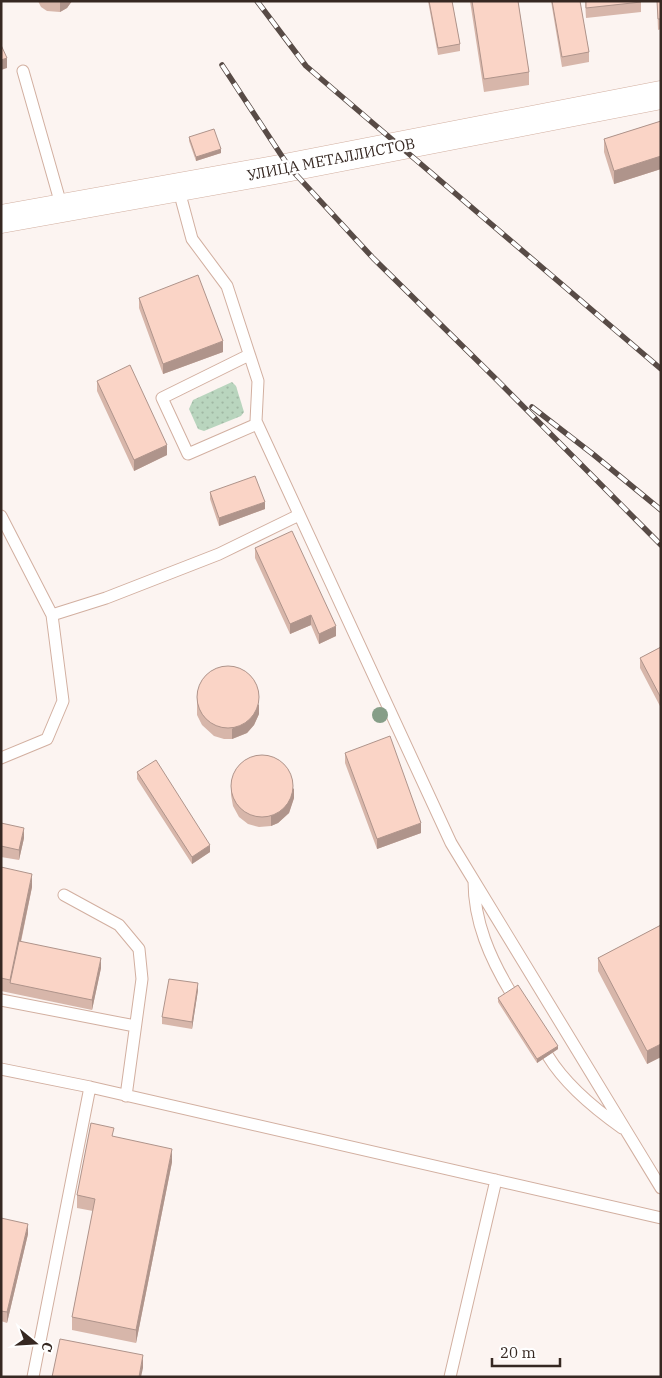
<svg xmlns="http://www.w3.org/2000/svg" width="662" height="1378" font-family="'IBM Plex Serif',serif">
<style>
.grass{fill:url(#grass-dots)}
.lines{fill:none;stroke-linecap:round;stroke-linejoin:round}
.lane-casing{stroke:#d2afa0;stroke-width:13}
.secondary-casing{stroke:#d2afa0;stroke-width:29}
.lane{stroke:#fff;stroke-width:11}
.secondary{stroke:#fff;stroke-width:28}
.rail-casing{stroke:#584b46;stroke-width:5.5}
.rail{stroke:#fff;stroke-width:4;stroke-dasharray:11;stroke-linecap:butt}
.tree{fill:#869e88}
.wall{fill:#d7b6aa}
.shaded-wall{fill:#af948b}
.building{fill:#fad4c6;stroke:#af948b}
.labels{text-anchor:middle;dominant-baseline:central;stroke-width:5;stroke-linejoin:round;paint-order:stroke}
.street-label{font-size:15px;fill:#362822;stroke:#fff}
</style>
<defs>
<pattern id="grass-dots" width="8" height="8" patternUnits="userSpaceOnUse" patternTransform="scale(1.25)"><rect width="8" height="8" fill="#b9d5be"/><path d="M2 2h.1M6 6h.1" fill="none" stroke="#a0b7a3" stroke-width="1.8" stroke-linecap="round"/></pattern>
</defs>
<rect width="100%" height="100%" fill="#fcf4f1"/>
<path class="grass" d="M 232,382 L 236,386 L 244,412 L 241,416 L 204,431 L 198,429 L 189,409 L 193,400 Z"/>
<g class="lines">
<g class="lane-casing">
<path id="lane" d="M 23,71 L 62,208
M 178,187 L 192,239 L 227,286 L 258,381 L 256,421 L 451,843 L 661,1188
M 249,355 L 162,398 L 188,454 L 257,424
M 1,516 L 52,615 L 63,701 L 47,739 L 1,758
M 52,615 L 106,598 L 219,554 L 299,515
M 474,881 C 474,922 490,958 511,993
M 64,895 L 119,925 L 139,949 L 142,979 L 126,1096
M 1,1000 L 135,1026
M 548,1056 C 565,1084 595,1109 622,1128
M 1,1069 L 90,1087 L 661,1218
M 33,1377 L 90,1087
M 450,1377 L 496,1180"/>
</g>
<g class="secondary-casing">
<path id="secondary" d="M 1,219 L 280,169 L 661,95"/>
</g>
<use href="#lane" class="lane"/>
<use href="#secondary" class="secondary"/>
<g class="rail-casing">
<path id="rail" d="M 257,1 L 306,66 L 661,369
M 222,65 L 289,167 L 373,258 L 497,380 L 661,545
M 532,407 L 594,455 L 661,510"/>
</g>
<use href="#rail" class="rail"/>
</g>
<circle class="tree" cx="380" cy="715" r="8"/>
<path class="wall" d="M 38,1 L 72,1 L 67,8 L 60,12 L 47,11 L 41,7 Z
M 428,1 L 452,1 L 460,44 L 460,51 L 438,55 Z
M 470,1 L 518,1 L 529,72 L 529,85 L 484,92 Z
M 551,1 L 580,1 L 589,52 L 589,62 L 562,67 Z
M 585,1 L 641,1 L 641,12 L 586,18 Z
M 657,1 L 661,1 L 661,29 L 658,30 Z
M 661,121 L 661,169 L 614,184 L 604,152 L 604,139 Z
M 189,137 L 221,153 L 196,161 L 189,141 Z
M 139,298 L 223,352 L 163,374 L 139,308 Z
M 97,381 L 167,455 L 134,471 L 97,391 Z
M 210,492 L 265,509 L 219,526 L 210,499 Z
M 255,548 L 336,636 L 319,644 L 311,625 L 290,634 L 255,558 Z
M 661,647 L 661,708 L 640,668 L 640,658 Z
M 197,692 L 259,714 L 254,725 L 247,733 L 232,739 L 224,739 L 214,736 L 202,725 L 197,715 Z
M 345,753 L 421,833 L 377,849 L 345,763 Z
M 137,772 L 210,852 L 192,864 L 137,779 Z
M 231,784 L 294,798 L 289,813 L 278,823 L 271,826 L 259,827 L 248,824 L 239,817 L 233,806 L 231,795 Z
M 1,823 L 24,838 L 19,860 L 1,857 Z
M 1,867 L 32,887 L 21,942 L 101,968 L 92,1010 L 1,991 Z
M 661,925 L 661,1057 L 647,1064 L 598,971 L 598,958 Z
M 198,990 L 192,1029 L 162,1024 L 162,1017 Z
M 498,998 L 558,1049 L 537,1063 L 498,1002 Z
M 114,1137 L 172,1162 L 136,1343 L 72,1330 L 72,1317 L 93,1211 L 77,1208 L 77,1195 Z
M 1,1218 L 28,1234 L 7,1323 L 1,1321 Z"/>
<path class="shaded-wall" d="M 61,1 L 72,1 L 67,8 L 60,12 L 60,2 Z
M 7,58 L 7,68 L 1,70 L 1,60 Z
M 221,149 L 221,153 L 196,161 L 196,157 Z
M 661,156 L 661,169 L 614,184 L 614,171 Z
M 223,341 L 223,352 L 163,374 L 163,364 Z
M 167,445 L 167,455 L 134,471 L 134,460 Z
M 265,502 L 265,509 L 219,526 L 219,518 Z
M 311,615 L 311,625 L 290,634 L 290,624 Z
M 336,626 L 336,636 L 319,644 L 319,634 Z
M 259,704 L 259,714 L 254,725 L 247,733 L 232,739 L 232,729 Z
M 294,788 L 294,798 L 289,813 L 278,823 L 271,826 L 271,816 Z
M 421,823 L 421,833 L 377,849 L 377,839 Z
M 24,828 L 24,838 L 19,860 L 19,850 Z
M 210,845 L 210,852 L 192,864 L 192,857 Z
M 32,874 L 32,887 L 12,983 L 10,983 L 10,980 Z
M 101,958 L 101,968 L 92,1010 L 92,1000 Z
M 198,983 L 198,990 L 192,1029 L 192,1022 Z
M 661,1044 L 661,1057 L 647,1064 L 647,1051 Z
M 558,1046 L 558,1049 L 537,1063 L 537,1059 Z
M 172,1149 L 172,1162 L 136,1343 L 136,1330 Z
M 28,1224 L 28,1234 L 7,1323 L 7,1312 Z
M 143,1355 L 143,1368 L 141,1377 L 139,1377 Z"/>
<path class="building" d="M 429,1 L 452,1 L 460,44 L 438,48 Z
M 472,1 L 518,1 L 529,72 L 484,79 Z
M 552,1 L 580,1 L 589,52 L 562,57 Z
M 586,1 L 641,1 L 641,2 L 586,8 Z
M 657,1 L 661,1 L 661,19 L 658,19 Z
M 1,45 L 7,58 L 1,60 Z
M 661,121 L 661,156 L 614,171 L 604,139 Z
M 214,129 L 221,149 L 196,157 L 189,137 Z
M 198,275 L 223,341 L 163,364 L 139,298 Z
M 130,365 L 167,445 L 134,460 L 97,381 Z
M 255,476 L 265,502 L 219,518 L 210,492 Z
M 292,531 L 336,626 L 319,634 L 311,615 L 290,624 L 255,548 Z
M 661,647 L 661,698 L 640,658 Z
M197 697a31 31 0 1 1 62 0a31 31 0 1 1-62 0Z
M 390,736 L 421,823 L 377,839 L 345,753 Z
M231 786a31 31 0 1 1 62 0a31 31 0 1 1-62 0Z
M 156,760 L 210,845 L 192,857 L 137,772 Z
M 1,823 L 24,828 L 19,850 L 1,846 Z
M 1,867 L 32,874 L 10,980 L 1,978 Z
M 661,925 L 661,1044 L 647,1051 L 598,958 Z
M 19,941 L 101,958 L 92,1000 L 10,983 Z
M 169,979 L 198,983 L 192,1022 L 162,1017 Z
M 518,985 L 558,1046 L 537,1059 L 498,998 Z
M 91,1123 L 114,1128 L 112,1136 L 172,1149 L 136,1330 L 72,1317 L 95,1199 L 77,1195 Z
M 1,1218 L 28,1224 L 7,1312 L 1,1311 Z
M 60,1339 L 143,1355 L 139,1377 L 52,1377 Z"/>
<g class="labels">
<g class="street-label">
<text transform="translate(331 159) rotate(-11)">УЛИЦА МЕТАЛЛИСТОВ</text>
</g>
</g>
<rect width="662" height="1378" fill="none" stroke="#362822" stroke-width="5"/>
<g transform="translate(35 1343) rotate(108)" stroke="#ffffff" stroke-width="4" paint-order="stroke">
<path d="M0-4L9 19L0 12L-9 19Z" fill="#362822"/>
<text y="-8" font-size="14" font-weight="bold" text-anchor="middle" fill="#362822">С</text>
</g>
<path d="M492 1358v8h68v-8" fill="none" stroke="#362822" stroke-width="2.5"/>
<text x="500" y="1358" font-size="15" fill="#362822" stroke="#ffffff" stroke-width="4" paint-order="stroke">20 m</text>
</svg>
